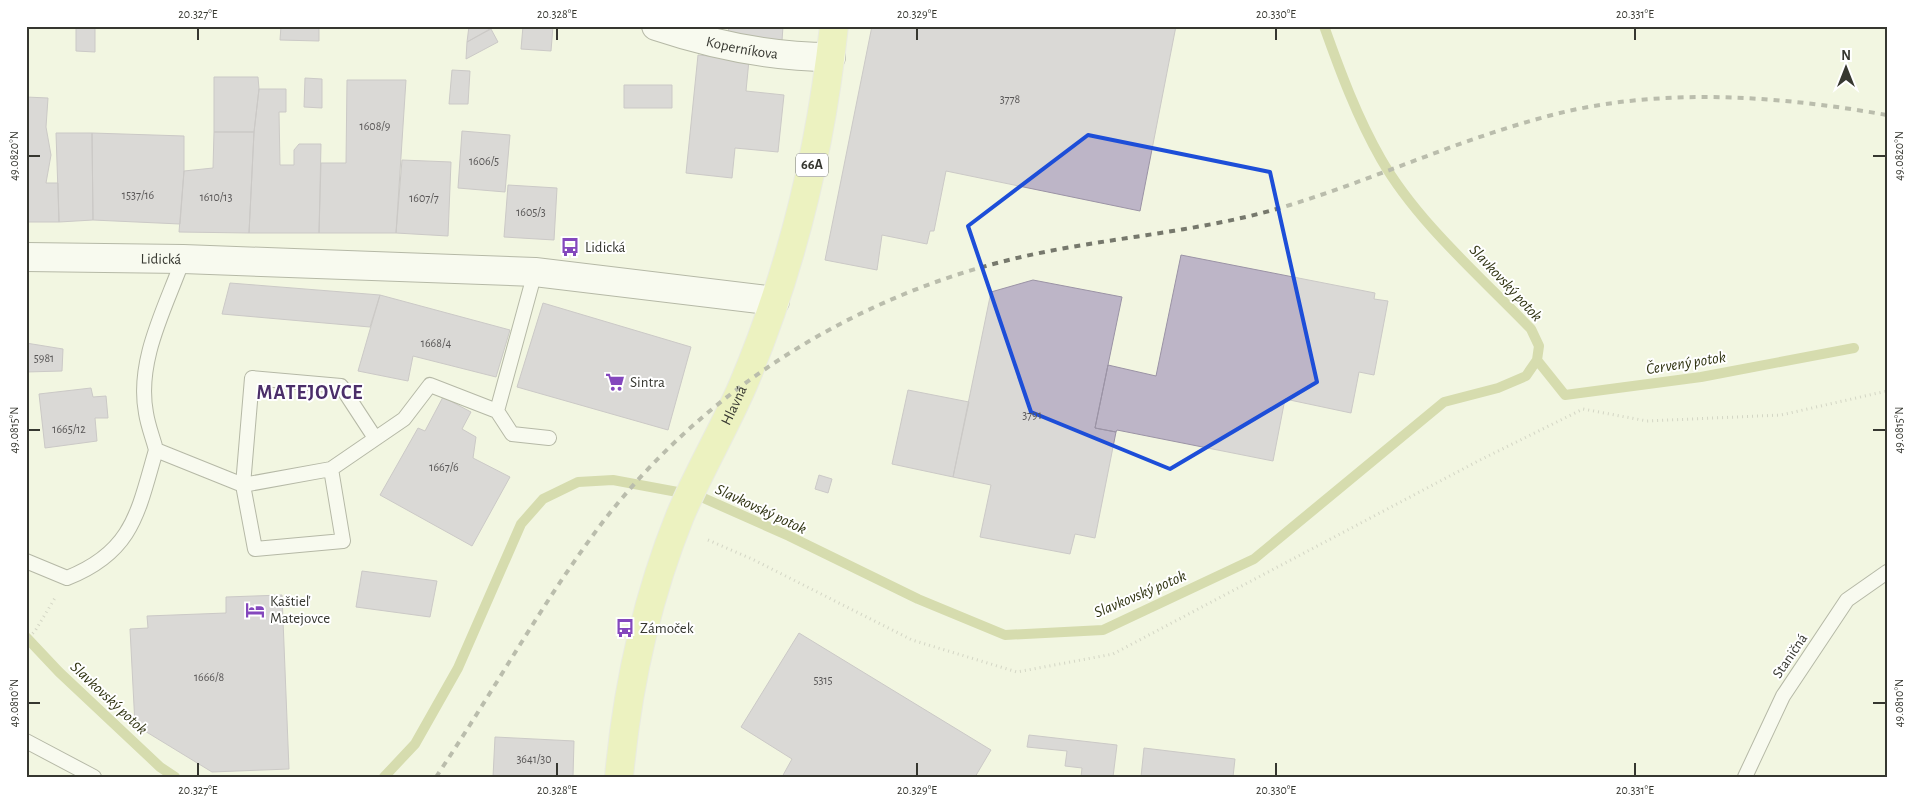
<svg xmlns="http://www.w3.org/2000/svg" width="1913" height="803" font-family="'Alegreya Sans',sans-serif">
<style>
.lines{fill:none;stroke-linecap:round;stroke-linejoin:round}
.stream{stroke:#b3bd6f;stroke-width:10}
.building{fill:#bdb5c7;stroke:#9b93a5}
.service-casing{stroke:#6c6f5e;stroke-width:16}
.minor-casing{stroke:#6c6f5e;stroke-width:30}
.primary-casing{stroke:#dfdfde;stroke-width:30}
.path{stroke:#aeb0a1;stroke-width:3;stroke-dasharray:1 4;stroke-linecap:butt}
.service{stroke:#fff;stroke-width:14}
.minor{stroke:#fff;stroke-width:28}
.primary{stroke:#e5ee98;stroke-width:28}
.rail{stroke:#76786c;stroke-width:4;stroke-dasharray:6 6;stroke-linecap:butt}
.marked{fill:none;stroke:#1d4ed8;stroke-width:4;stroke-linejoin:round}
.ticks{fill:none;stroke:#363730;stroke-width:2}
.labels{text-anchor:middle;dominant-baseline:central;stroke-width:4;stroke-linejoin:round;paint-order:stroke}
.number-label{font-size:12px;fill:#585656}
.shield{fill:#fff;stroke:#72736e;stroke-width:1}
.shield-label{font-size:14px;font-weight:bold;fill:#363730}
.street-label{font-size:15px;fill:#363730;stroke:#fff}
.poi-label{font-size:15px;fill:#363730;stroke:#fff;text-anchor:start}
.water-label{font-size:16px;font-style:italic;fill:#303412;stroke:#fff}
.district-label{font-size:20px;font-weight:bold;letter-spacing:1px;fill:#4b2e69;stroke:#fff}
.neatline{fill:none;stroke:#363730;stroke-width:2}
.ticks-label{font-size:12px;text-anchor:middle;fill:#363730}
</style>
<rect width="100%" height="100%" fill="#f2f5e1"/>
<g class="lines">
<path class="stream" d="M 1537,360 L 1565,395 L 1701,377 L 1854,348
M 26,637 L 59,672 L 160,767 L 175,777
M 384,777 L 415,744 L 458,668 L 521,524 L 543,499 L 578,482 L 613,480 L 699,496 L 789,536 L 918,599 L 1005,635 L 1103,630 L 1254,559 L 1444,402 L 1498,388 L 1526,376 L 1537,360 L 1539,346 L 1531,329 C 1480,276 1417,222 1381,159 C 1357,117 1340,71 1324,26"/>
</g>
<path class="building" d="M 279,26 L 319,26 L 319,41 L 280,40 L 281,26 Z
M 469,26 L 495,26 L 467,42 Z
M 523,26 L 553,26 L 551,51 L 521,49 Z
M 729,26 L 783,26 L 782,41 L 728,35 Z
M 872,26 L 1176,26 L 1140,211 L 946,171 L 934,231 L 930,231 L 927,244 L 882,235 L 877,270 L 825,260 Z
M 76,27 L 95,27 L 95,52 L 76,51 Z
M 491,29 L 498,42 L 466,59 L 467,42 Z
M 698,55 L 749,60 L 746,91 L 784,95 L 778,152 L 735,148 L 732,178 L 686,173 Z
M 452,70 L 470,71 L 468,104 L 449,104 Z
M 214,77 L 258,77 L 259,89 L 254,132 L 214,132 Z
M 305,78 L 322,79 L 322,108 L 304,107 Z
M 347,80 L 406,80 L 396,233 L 319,233 L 321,163 L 346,163 Z
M 624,85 L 672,85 L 672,108 L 624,108 Z
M 259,89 L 286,89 L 286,112 L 279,112 L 280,165 L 294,165 L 294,150 L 299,144 L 321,144 L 319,233 L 249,233 L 254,132 Z
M 26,97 L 48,98 L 46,127 L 51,155 L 46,183 L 58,183 L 59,222 L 26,222 Z
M 462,131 L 510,135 L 505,192 L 458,188 Z
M 214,132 L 254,132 L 249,233 L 179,232 L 184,171 L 213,168 Z
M 56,133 L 92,133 L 93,220 L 59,222 Z
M 92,133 L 184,136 L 184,171 L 180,224 L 93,220 Z
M 402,160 L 451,162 L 448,236 L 396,233 Z
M 508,185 L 557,188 L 554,240 L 504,237 Z
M 1181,255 L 1375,293 L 1374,299 L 1388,301 L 1374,375 L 1359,372 L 1351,413 L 1285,399 L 1273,461 L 1117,430 L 1116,432 L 1095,428 L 1108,365 L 1156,376 Z
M 1033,280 L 1122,297 L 1095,428 L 1116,432 L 1095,538 L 1075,534 L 1070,554 L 980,537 L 991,485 L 953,477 L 991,292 Z
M 230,283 L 380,295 L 370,327 L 222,314 Z
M 380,295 L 510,330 L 496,377 L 413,356 L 408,381 L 358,371 Z
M 543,303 L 691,347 L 668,430 L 517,387 Z
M 26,343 L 63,349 L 62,371 L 26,372 Z
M 91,388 L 93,397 L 106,396 L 108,418 L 95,418 L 97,441 L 45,448 L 39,394 Z
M 908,390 L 969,402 L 953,477 L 892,464 Z
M 443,397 L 471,412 L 462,429 L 476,437 L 473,458 L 510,477 L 472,546 L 380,495 L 418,428 L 425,431 Z
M 819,475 L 832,479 L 828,493 L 815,489 Z
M 362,571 L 437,581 L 430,617 L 356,607 Z
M 282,595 L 289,769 L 212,772 L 135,725 L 130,629 L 148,628 L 147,616 L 226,613 L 226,597 Z
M 799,633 L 991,750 L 975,777 L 782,777 L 792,759 L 741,727 Z
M 1029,735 L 1117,745 L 1113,777 L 1081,777 L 1082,768 L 1065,766 L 1067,751 L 1027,747 Z
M 495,737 L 574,741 L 573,777 L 493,777 Z
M 1144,748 L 1235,759 L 1233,777 L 1141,777 Z"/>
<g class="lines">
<g class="service-casing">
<path id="service" d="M 183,259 C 166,307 136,360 146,413 C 148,426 153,438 156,450 L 243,485 L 331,469 L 404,419 L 430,385 L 497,411 L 535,272
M 497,411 L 512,434 L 549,438
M 331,469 L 343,541 L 255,549 L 243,485 L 252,378 L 341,386 L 375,438
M 26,561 L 67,578 C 133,552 138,512 156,450
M 26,741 L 94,777
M 1745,777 L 1783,696 L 1847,600 L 1887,572"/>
</g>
<g class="minor-casing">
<g id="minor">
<path id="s1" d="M 656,26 C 713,45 771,57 831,57"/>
<path id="s2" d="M 26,257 L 183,259 L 535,272 L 775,301"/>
</g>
</g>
<g class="primary-casing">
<g id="primary">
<path id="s3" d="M 619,777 C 627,689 647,598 680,516 C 699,471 724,429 743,385 C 791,271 821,148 834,26"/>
</g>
</g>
<path class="path" d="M 708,540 L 752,559 L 912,640 L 1017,672 L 1113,654 L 1480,460 L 1583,409 L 1647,421 L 1781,415 L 1887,391
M 26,641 L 35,631 L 55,598"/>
<use href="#service" class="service"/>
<use href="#minor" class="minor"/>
<use href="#primary" class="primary"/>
<path class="rail" d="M 436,777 C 492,694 540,606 599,527 C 697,397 841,304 997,263 C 1094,237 1194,235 1290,205 C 1380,177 1465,137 1556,114 C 1663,87 1780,96 1887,115"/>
</g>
<path d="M0 0H1913V803H0ZM 1088,135 L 1270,172 L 1317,382 L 1170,469 L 1031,412 L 968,226 Z" fill="#f2f5e1" fill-opacity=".55" fill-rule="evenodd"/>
<path class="marked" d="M 1088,135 L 1270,172 L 1317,382 L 1170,469 L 1031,412 L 968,226 Z"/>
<path class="ticks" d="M 198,28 L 198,40M 557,28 L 557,40M 917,28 L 917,40M 1276,28 L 1276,40M 1635,28 L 1635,40M 28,156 L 40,156M 1873,156 L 1886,156M 28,430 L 40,430M 1873,430 L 1886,430M 28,703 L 40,703M 1873,703 L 1886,703M 198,763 L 198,776M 557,763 L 557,776M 917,763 L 917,776M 1276,763 L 1276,776M 1635,763 L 1635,776"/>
<defs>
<g id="bus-bare" transform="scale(1.5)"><path d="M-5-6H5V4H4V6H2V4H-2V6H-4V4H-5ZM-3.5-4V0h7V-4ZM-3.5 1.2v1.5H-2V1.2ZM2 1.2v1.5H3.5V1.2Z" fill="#8447bd" stroke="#fff" stroke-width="2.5" paint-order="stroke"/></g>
<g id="supermarket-bare" transform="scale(1.5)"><path d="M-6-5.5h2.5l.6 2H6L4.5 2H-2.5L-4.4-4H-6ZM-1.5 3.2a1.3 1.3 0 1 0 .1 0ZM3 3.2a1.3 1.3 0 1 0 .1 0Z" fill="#8447bd" stroke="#fff" stroke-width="2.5" paint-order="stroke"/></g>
<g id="hotel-bare" transform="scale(1.5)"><path d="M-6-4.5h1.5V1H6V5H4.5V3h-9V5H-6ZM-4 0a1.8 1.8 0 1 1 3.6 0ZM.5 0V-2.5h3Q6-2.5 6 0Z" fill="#8447bd" stroke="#fff" stroke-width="2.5" paint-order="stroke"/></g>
</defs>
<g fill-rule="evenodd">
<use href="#bus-bare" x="570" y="247"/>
<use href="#supermarket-bare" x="615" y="382"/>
<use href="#hotel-bare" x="255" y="610"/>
<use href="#bus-bare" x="625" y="628"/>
</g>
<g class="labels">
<g class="number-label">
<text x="1010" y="99">3778</text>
<text x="375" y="126">1608/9</text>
<text x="484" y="161">1606/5</text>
<text x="138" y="195">1537/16</text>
<text x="216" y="197">1610/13</text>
<text x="424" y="198">1607/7</text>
<text x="531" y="212">1605/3</text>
<text x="436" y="343">1668/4</text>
<text x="44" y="358">5981</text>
<text x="1032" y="415">3791</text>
<text x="69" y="429">1665/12</text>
<text x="444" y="467">1667/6</text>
<text x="209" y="677">1666/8</text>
<text x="823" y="680">5315</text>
<text x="534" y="759">3641/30</text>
</g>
<rect class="shield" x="796" y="153.5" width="32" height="23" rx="4"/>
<g class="shield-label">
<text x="812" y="165">66A</text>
</g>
<g class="street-label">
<text stroke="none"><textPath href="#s1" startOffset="89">Koperníkova</textPath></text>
<text stroke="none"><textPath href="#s2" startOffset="135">Lidická</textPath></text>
<text stroke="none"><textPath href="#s3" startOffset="392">Hlavná</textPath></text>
<text transform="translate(1790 656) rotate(-56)">Staničná</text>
</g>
<g class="poi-label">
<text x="585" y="247">Lidická</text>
<text x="630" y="382">Sintra</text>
<text x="270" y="601">Kaštieľ<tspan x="270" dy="17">Matejovce</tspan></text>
<text x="640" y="628">Zámoček</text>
</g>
<g class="water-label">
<text transform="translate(1506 283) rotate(47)">Slavkovský potok</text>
<text transform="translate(1686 363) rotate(-9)">Červený potok</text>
<text transform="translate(761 509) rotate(25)">Slavkovský potok</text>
<text transform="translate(1140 594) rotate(-23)">Slavkovský potok</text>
<text transform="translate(109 698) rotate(43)">Slavkovský potok</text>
</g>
<g class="district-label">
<text x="310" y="393">MATEJOVCE</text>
</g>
</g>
<rect width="1913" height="803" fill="none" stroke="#ffffff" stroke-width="55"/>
<g transform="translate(1846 68)" stroke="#ffffff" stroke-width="4" paint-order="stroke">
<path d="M0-4L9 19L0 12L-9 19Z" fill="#363730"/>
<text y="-8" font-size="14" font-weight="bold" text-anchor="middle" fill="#363730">N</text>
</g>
<rect x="28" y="28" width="1858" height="748" class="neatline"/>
<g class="ticks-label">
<text x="198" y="18">20.327°E</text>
<text x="557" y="18">20.328°E</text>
<text x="917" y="18">20.329°E</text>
<text x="1276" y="18">20.330°E</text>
<text x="1635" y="18">20.331°E</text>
<text transform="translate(14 156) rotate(-90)" y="4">49.0820°N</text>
<text transform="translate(1899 156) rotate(-90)" y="4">49.0820°N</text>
<text transform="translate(14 430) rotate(-90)" y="4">49.0815°N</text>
<text transform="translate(1899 430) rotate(-90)" y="4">49.0815°N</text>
<text transform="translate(14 703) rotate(-90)" y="4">49.0810°N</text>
<text transform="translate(1899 703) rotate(-90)" y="4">49.0810°N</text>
<text x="198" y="794">20.327°E</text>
<text x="557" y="794">20.328°E</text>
<text x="917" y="794">20.329°E</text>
<text x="1276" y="794">20.330°E</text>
<text x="1635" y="794">20.331°E</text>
</g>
</svg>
